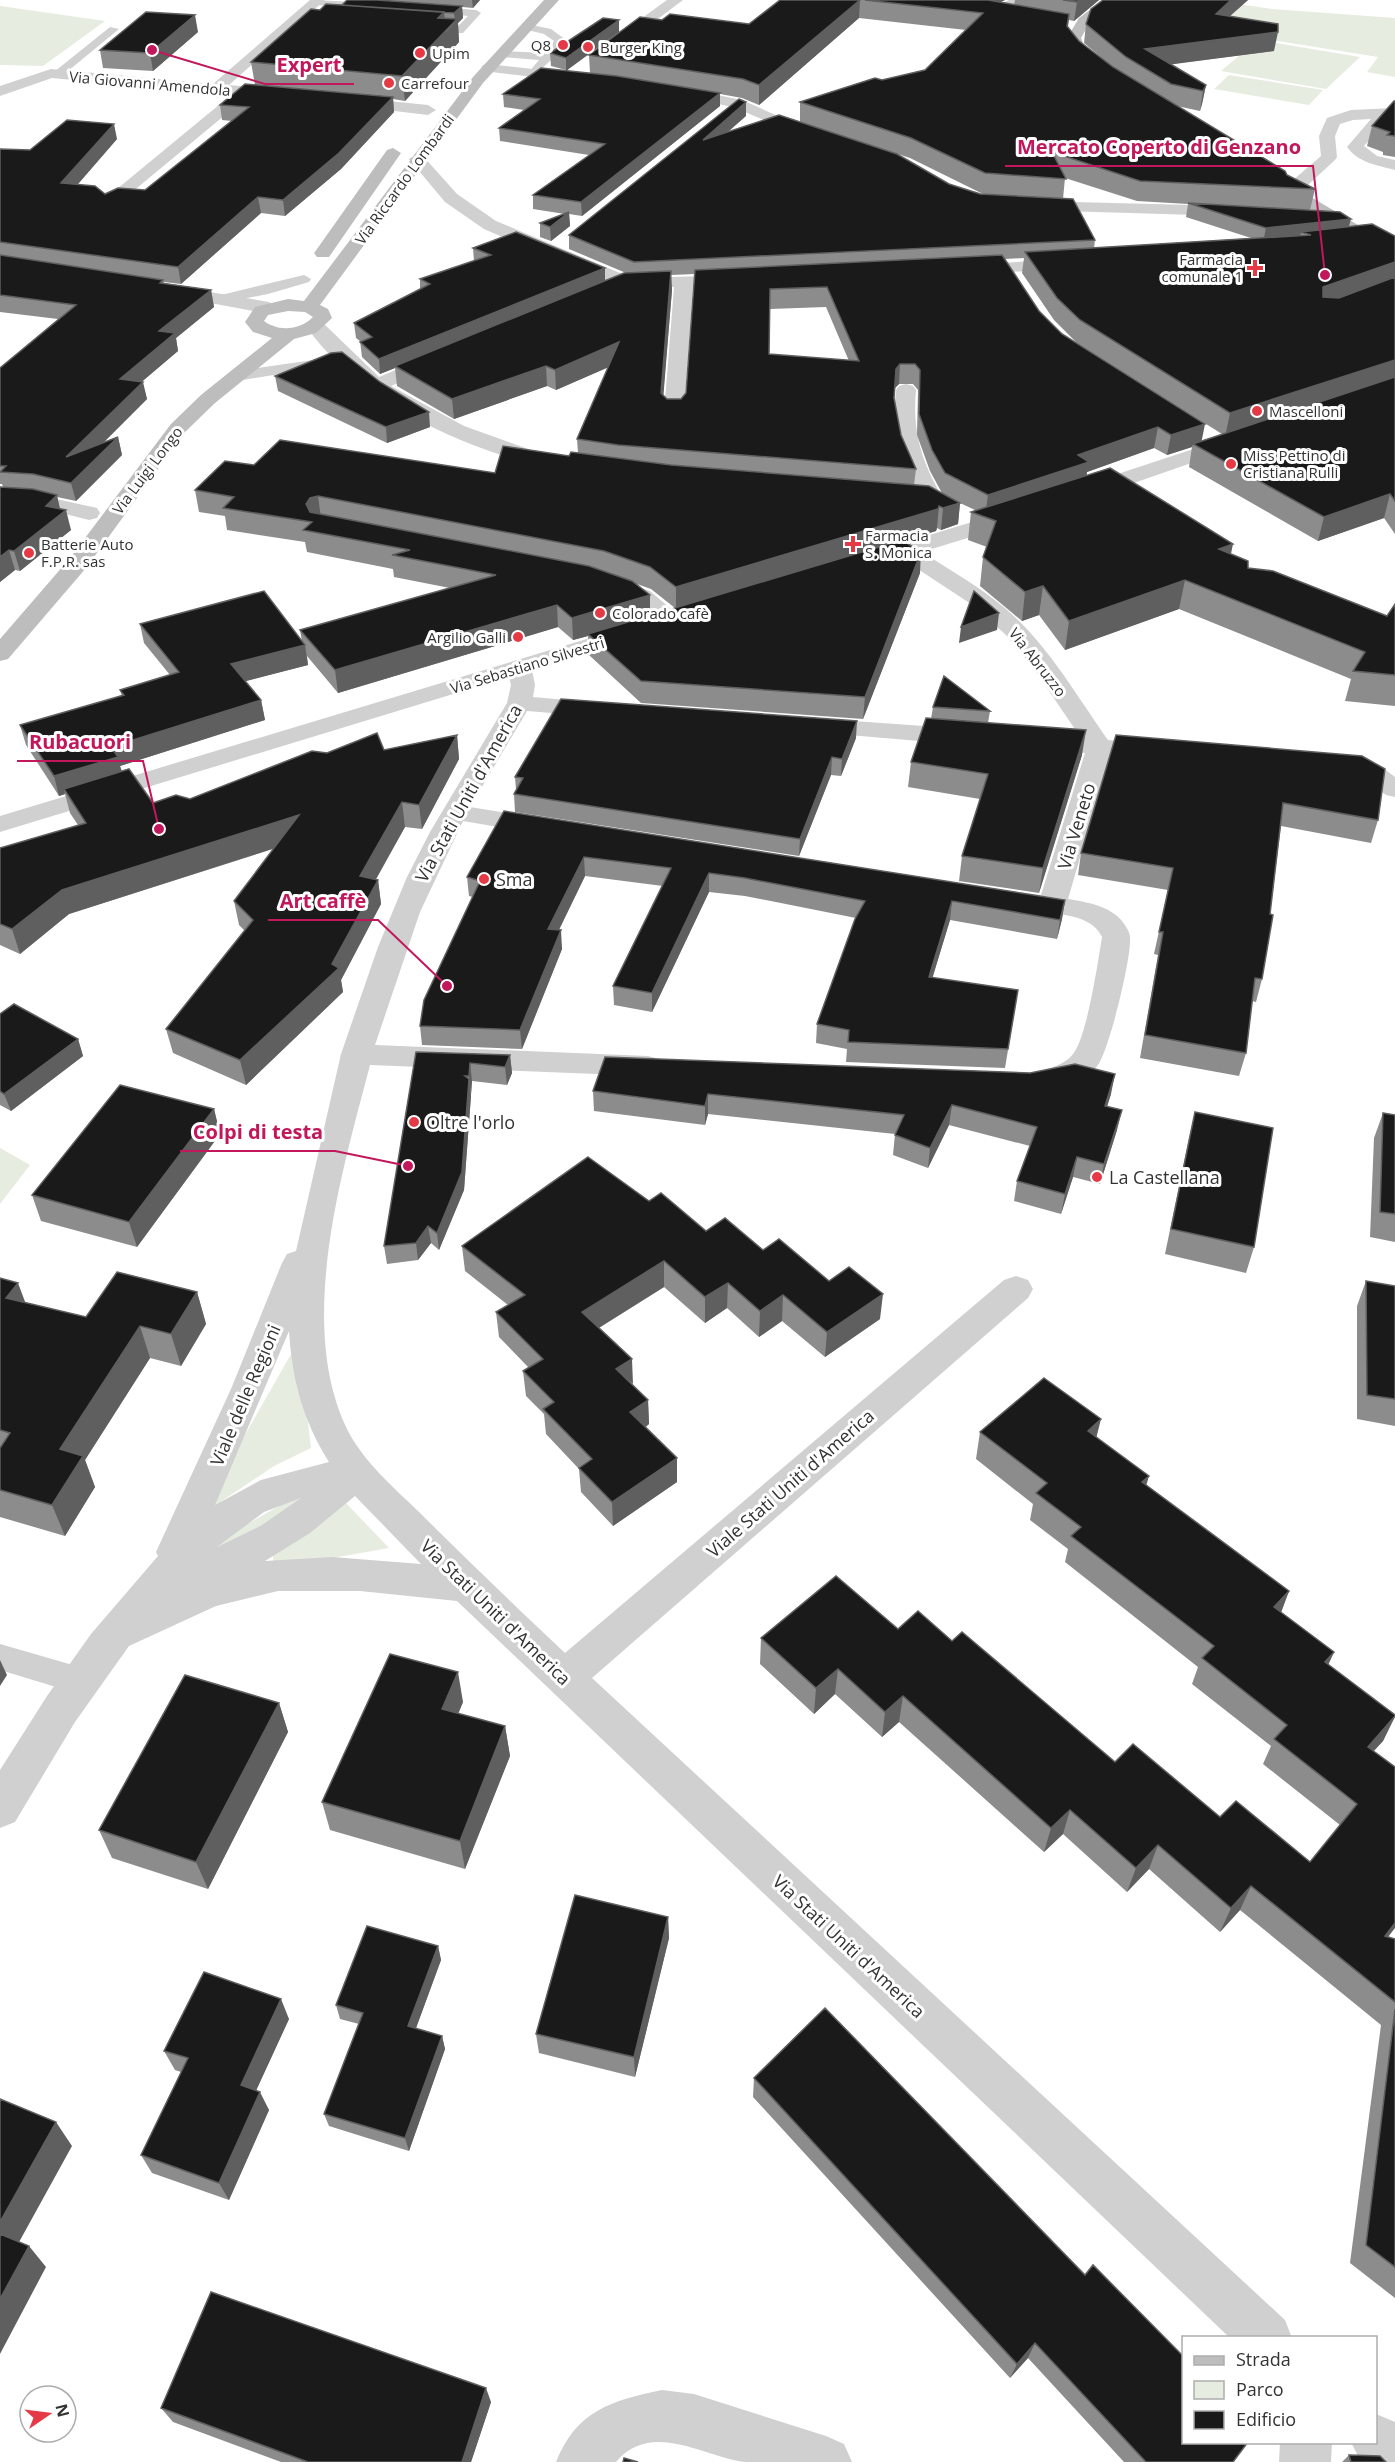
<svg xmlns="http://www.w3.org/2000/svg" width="1395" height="2462" font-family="'Open Sans',sans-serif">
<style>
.green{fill:#e6ecdf}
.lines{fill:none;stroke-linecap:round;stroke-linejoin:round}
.lane{fill:#d0d0d0;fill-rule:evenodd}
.street{fill:#d0d0d0;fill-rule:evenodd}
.secondary{fill:#bdbdbd;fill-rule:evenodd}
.wall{fill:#8c8c8c;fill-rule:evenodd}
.shaded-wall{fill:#5f5f5f}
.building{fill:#1a1a1a;stroke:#5f5f5f;stroke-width:1.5;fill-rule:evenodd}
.poi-dot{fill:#e63946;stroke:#fff;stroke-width:2}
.labels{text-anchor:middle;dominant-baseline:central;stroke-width:6;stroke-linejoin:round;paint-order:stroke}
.far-poi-label{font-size:15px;fill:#333;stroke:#fff;text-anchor:start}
.far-street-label{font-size:15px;fill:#333;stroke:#fff}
.street-label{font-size:18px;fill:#333;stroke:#fff}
.poi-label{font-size:18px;fill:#333;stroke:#fff;text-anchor:start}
.leader{fill:none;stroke:#c2185b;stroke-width:2}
.callout-dot{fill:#c2185b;stroke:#fff;stroke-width:2}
.callout-label{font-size:20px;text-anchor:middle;font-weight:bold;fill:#c2185b;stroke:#fff;stroke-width:6;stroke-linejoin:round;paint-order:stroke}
</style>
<rect width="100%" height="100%" fill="#fff"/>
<path class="green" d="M 1218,1 L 1272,9 L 1395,18 L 1395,77 L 1367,72 L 1378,57 L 1227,33 L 1202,16 Z
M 0,6 L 105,21 L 43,66 L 0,65 Z
M 1258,40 L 1360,57 L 1326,89 L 1221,71 Z
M 1229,75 L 1323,90 L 1309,105 L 1214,89 Z
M 0,1148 L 30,1165 L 0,1204 Z
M 298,1342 L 311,1448 L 274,1466 L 198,1517 Z
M 316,1485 L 323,1495 L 216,1548 L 230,1534 Z
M 345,1502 L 389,1548 L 282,1567 L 273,1562 L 273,1555 Z"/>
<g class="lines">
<path class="lane" d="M 312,0 L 379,3 L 384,6 L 379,9 L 316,5 L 312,4 Z
M 427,6 L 476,10 L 481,13 L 463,33 L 425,32 L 420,29 L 421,27 L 456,28 L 468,16 L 423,11 L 422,9 Z
M 527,24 L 551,29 L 566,40 L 552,59 L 534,76 L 528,73 L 539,60 L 501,57 L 495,54 L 501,51 L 544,53 L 554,41 L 544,34 L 523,29 L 523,25 Z
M 110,27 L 119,29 L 62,76 L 54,76 L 54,72 Z
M 304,275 L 311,279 L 309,282 L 268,294 L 222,303 L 215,299 L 217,296 Z
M 334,357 L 339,358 L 341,361 L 339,364 L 237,381 L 229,376 L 237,371 Z
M 0,1644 L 90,1670 L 94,1680 L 90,1690 L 79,1694 L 0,1670 Z"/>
<path class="street" d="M 310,0 L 325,0 L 229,85 L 283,90 L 288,92 L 291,95 L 288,98 L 248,96 L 114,207 L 102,207 L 100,203 L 231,95 L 52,78 L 0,96 L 0,86 L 51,69 L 213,84 Z
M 667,0 L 683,0 L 619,48 L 609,48 L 607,45 L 609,42 Z
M 1009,0 L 1028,0 L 1000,14 L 995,15 L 988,11 Z
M 488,64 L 578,74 L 585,78 L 578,82 L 483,71 L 481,68 L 483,65 Z
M 677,87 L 742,100 L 818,134 L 810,139 L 804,137 L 733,107 L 672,95 L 669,92 Z
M 349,97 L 428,105 L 436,110 L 428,115 L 344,105 L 341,102 L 344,99 Z
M 1395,108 L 1395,118 L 1388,118 L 1364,146 L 1377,156 L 1395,160 L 1395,170 C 1377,165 1359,163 1347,147 L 1371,119 L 1353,120 L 1340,124 L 1335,136 L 1337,157 L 1335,160 L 1297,195 L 1285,195 L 1283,191 L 1285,187 L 1321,156 L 1319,136 L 1327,118 L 1351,110 Z
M 417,154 L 423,156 L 457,194 L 496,221 L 632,278 L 745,275 L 748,279 L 745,283 L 739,284 L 693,286 L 684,413 L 681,417 L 667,417 L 664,413 L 674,287 L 619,288 L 484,229 L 445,202 L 409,159 Z
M 1034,201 L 1231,206 L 1239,211 L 1231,216 L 1028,210 L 1026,206 Z
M 1068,259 L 1077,264 L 1074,268 L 964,275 L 955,270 L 964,265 Z
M 168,285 L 269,302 L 278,308 L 269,314 L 162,294 L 159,290 L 162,286 Z
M 315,320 L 322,322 L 379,377 L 431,355 L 445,355 L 448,359 L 445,363 L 391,386 L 464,426 L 553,458 L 556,462 L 553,466 C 538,470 519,461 504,456 C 431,432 351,391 306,326 Z
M 906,384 L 913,386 L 916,390 C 912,433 922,463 944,500 L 941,505 L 925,505 C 901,469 891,433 896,390 L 899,386 Z
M 1233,436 L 1240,438 L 1243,442 L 1240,446 L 1091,498 L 1075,498 L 1072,493 L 1075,488 Z
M 0,492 L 38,495 L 97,508 L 100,513 L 97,518 L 89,520 L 38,507 L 0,504 Z
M 1012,510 L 1020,512 L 1023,517 L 1020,522 L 922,552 C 950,570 980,587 1006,609 C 1048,645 1076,695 1108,740 L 1166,746 L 1170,751 L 1166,756 L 1157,759 L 1110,755 L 1068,899 C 1086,902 1110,906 1122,921 C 1125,925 1130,932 1130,937 C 1132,957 1109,1050 1098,1065 C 1084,1084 1048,1094 1027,1088 L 1023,1081 L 1027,1074 C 1043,1069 1062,1068 1073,1054 C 1087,1037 1098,962 1102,937 C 1091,911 1043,913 1019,910 L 1009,907 L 1005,901 L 1009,895 L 1019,892 L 1041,895 L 1085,753 L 1029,747 L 1025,742 L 1029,737 L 1038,734 L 1081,738 L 1032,666 L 1005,634 L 968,602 L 901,558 L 871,567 L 863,565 L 860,560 L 863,555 Z
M 609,577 L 650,591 L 685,621 L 681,626 L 665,626 L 634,601 L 601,589 L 598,584 L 601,579 Z
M 630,626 L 638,628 L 642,633 L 638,638 L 532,670 L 535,685 L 533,697 L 601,703 L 610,705 L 613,710 L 610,715 L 601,717 L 527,711 L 470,807 L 544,819 L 553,821 L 557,827 L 553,833 L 544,835 L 463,821 L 420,912 L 375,1045 L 648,1056 L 659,1059 L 663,1066 L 659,1073 L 648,1076 L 370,1065 C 342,1173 296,1323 347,1429 C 363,1461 392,1486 418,1511 C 466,1559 515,1606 565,1653 L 1004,1280 L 1016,1276 L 1028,1280 L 1033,1289 L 1028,1298 L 592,1678 L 1285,2320 L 1292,2338 L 1230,2338 L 457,1601 L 360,1591 L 278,1591 L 216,1606 L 129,1646 L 75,1722 L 15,1822 L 0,1828 L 0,1770 L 47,1696 L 91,1634 L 158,1556 L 156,1552 L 231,1389 L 282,1263 L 287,1254 L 296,1251 L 341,1054 L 378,947 L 407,877 L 430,832 L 507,703 L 511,685 L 509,677 L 0,832 L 0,816 ZM 289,1331 C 292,1379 303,1421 329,1462 L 261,1480 L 215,1505 ZM 355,1496 L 421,1564 L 332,1557 L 265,1561 L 310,1533 ZM 301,1498 L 262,1525 L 217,1547 L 264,1512 Z
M 811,718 L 966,729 L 975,732 L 979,737 L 975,742 L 966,745 L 802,731 L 798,726 L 802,721 Z
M 1340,760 L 1383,768 L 1395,777 L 1395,797 L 1386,795 L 1366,780 L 1331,773 L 1327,768 L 1331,763 Z
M 662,2390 L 694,2394 L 826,2436 L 844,2444 L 852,2462 C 817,2462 780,2462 746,2462 C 705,2458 652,2419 616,2462 L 556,2462 C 577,2410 611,2401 662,2390 Z
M 1376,2414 L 1395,2422 L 1395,2462 L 1361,2462 L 1351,2442 L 1376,2442 Z
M 1280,2442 L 1332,2442 L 1331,2462 L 1279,2462 Z"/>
<path class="secondary" d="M 544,0 L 559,0 L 483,83 L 320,305 L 328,309 L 332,318 L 316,333 L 294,339 L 215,403 L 185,432 L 86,568 L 8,659 L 0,661 L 0,639 L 70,558 L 171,424 L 201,395 L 272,338 L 253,332 L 245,322 L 255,307 L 288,299 L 304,301 L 473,77 ZM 288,311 L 305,312 L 313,317 C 301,330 278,332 264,321 L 268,315 Z
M 1103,0 L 1119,0 L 1089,24 L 1081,38 L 1086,50 L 1106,68 L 1099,72 L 1075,55 L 1067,38 L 1079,18 Z
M 393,148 L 401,153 L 329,257 L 317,257 L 314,253 L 317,249 L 387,150 Z
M 1274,175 L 1395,247 L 1395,260 L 1268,184 L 1266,180 Z"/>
</g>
<path class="wall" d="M 347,0 L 480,0 L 473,8 L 462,7 L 463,18 L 458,23 L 459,42 L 405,101 L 393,99 L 394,112 L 341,169 L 285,216 L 261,213 L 181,284 L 164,282 L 164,283 L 211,290 L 214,307 L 176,338 L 178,351 L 142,381 L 147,399 L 104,442 L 118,437 L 122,455 L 76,501 L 57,497 L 60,509 L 71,530 L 20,571 L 15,570 L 0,582 L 0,487 L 3,487 L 2,484 L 0,484 L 0,368 L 58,319 L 0,312 L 0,149 L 30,150 L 117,139 L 78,184 L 105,194 L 145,190 L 232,121 L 222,120 L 220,105 L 255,85 L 251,62 L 320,10 L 342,6 Z
M 780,0 L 1005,0 L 1000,2 L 1014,5 L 1015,0 L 1099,0 L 1074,21 L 1069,20 L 1068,27 L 1079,41 L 1102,58 L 1084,43 L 1086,24 L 1103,0 L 1248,0 L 1230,16 L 1274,51 L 1171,64 L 1206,85 L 1202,104 L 1200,111 L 1177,106 L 1287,175 L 1315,189 L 1310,210 L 1256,207 L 1395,236 L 1395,534 L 1384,518 L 1318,541 L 1189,467 L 1192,447 L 1167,455 L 1154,448 L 1087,472 L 1087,475 L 1231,554 L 1248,568 L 1387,616 L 1395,604 L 1395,706 L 1345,701 L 1351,679 L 1179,609 L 1065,650 L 1039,615 L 1022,621 L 980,586 L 983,557 L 987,547 L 968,540 L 971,512 L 975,510 L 960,503 L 958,524 L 941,530 L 937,528 L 936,531 L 904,541 L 920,573 L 863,719 L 641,703 L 589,655 L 588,636 L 573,640 L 558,627 L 338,693 L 307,656 L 308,665 L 245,681 L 261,700 L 265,720 L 120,766 L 122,771 L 153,803 L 190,799 L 327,753 L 384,750 L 457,735 L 459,759 L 422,829 L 405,827 L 375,879 L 378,880 L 381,904 L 341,980 L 343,992 L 246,1085 L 173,1053 L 166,1029 L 245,931 L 239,925 L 234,901 L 273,849 L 69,914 L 20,954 L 0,945 L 0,848 L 78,825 L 70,813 L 65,794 L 59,796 L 26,745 L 20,725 L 122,696 L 120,690 L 170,675 L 144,643 L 140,624 L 302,642 L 300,630 L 450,588 L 394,577 L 393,569 L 307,552 L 305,542 L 227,530 L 225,516 L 199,512 L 195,490 L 254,465 L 495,473 L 569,456 L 578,453 L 577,439 L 609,367 L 556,390 L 547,386 L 454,419 L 397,386 L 395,368 L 380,374 L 362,357 L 360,341 L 356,338 L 354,323 L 420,289 L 420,279 L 474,261 L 473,248 L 605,281 L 626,273 L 569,249 L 569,235 L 746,116 L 728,131 L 949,184 L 983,194 L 910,158 L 800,122 L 800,102 L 925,70 L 966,30 L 859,18 L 759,105 L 742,98 L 720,94 L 720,106 L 582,216 L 569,214 L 570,226 L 551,241 L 540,237 L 540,223 L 565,214 L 533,209 L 533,195 L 589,155 L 500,141 L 499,128 L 524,110 L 504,107 L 503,94 L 566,70 L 551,66 L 550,53 L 603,18 L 567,71 L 590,73 L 589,55 L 662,20 L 749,24 ZM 1065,178 L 1137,201 L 1188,204 L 1186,217 L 1251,238 L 1094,248 L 1095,240 L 1063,199 ZM 1024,258 L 1022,273 L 1054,320 L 1076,342 L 1222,434 L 1201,441 L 1062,334 L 1039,311 L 1005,259 ZM 695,274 L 686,393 L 681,399 L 667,399 L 663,395 L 672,290 L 671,275 ZM 826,307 L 849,361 L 769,354 L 770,309 ZM 899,384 L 913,384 L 918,390 L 917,435 L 930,471 L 942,493 L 914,485 L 916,469 L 901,435 L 894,398 L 895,388 ZM 637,584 L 651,589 L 675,608 L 650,615 L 650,595 Z
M 198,32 L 153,71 L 103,68 L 100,50 Z
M 1395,101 L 1395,157 L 1383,155 L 1383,152 L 1367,146 L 1372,126 Z
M 275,376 L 430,427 L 387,443 L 278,391 Z
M 933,707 L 990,711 L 988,723 L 1082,755 L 1039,893 L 959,881 L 962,856 L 980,799 L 908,787 L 911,762 L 931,719 Z
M 1116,735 L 1378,820 L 1371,843 L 1281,826 L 1262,979 L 1256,1002 L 1252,1001 L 1246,1053 L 1239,1076 L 1140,1058 L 1158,955 L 1154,954 L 1168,890 L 1078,875 L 1081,853 Z
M 856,738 L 841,776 L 831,775 L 799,856 L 515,812 L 514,794 L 516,790 L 515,777 Z
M 504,811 L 1065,900 L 1062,919 L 1057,939 L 950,920 L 932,978 L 1018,990 L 1005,1068 L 846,1062 L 847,1049 L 816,1043 L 817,1024 L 856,918 L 745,896 L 709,892 L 652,1012 L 614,1005 L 613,986 L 663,886 L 585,876 L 559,930 L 562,949 L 522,1049 L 422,1045 L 420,1026 L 473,897 L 469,896 L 467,877 Z
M 0,1014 L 78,1039 L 83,1056 L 11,1111 L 0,1105 Z
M 416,1052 L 510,1055 L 512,1073 L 507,1085 L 472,1081 L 464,1190 L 439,1250 L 431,1243 L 418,1260 L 387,1264 L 384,1246 Z
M 593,1091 L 1111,1094 L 1107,1106 L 1117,1130 L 1100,1184 L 1073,1177 L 1061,1214 L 1014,1201 L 1017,1181 L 1030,1146 L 949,1125 L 928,1168 L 893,1155 L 895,1134 L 708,1114 L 705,1125 L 594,1111 Z
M 214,1109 L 220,1134 L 137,1247 L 41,1221 L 32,1195 Z
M 1195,1112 L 1254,1247 L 1246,1273 L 1165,1254 L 1189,1138 Z
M 1383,1113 L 1395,1115 L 1395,1242 L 1370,1237 L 1374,1138 Z
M 649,1201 L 706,1231 L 763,1250 L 829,1281 L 880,1319 L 825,1357 L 782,1321 L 759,1337 L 727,1308 L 705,1323 L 664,1287 L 599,1328 L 632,1384 L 648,1400 L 649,1424 L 646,1427 L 677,1482 L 613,1526 L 581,1492 L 579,1469 L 546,1434 L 544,1414 L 526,1396 L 523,1371 L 529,1368 L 499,1337 L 496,1312 L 508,1305 L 465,1271 L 462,1246 Z
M 0,1278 L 26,1303 L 86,1317 L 197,1292 L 206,1324 L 181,1366 L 150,1358 L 85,1460 L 95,1487 L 65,1536 L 0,1517 Z
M 1366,1281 L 1395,1286 L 1395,1426 L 1357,1419 L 1357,1306 Z
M 980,1432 L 1097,1437 L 1146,1485 L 1289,1591 L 1281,1612 L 1334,1652 L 1328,1665 L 1395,1717 L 1383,1741 L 1373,1751 L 1388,1937 L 1395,1939 L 1395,2298 L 1350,2263 L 1381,2025 L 1240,1910 L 1220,1932 L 1149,1869 L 1127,1892 L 1063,1834 L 1044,1852 L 899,1722 L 882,1737 L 835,1694 L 814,1714 L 760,1664 L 761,1638 L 898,1629 L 952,1641 L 1115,1762 L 1220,1817 L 1310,1862 L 1340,1825 L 1263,1764 L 1271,1746 L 1192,1684 L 1198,1667 L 1065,1562 L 1068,1549 L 1030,1520 L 1033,1504 L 976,1459 Z
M 463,1702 L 458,1714 L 505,1726 L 510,1756 L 465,1869 L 330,1830 L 322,1802 Z
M 279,1703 L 288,1732 L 208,1889 L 112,1858 L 99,1830 Z
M 668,1917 L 669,1938 L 635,2077 L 539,2053 L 536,2034 Z
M 438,1946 L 441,1960 L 416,2028 L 442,2036 L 445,2049 L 409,2151 L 329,2126 L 324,2114 L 359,2024 L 340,2019 L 336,2005 Z
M 289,2019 L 256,2090 L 269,2110 L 229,2200 L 152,2173 L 141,2155 L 181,2072 L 175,2070 L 164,2051 Z
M 754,2078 L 1233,2462 L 1124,2462 L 1028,2358 L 1010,2378 L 753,2097 Z
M 491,2402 L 471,2462 L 281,2462 L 173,2422 L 161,2408 Z
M 1349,2455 L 1386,2462 L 1342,2462 Z"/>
<path class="shaded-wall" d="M 472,0 L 480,0 L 473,8 Z
M 860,0 L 859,18 L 759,105 L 759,85 Z
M 994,0 L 1005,0 L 993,6 Z
M 1080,0 L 1099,0 L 1074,21 L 1077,2 Z
M 1231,0 L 1248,0 L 1212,32 L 1216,14 Z
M 462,6 L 463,18 L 458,23 L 459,42 L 405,101 L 402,76 L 438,18 L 444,12 L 446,32 L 455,22 L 454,13 Z
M 195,15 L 198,32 L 153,71 L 150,53 Z
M 619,20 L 619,32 L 566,71 L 566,58 Z
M 1278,32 L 1274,51 L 1144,68 L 1145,49 Z
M 1206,85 L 1202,104 L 1200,111 L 1203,91 Z
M 720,93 L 720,106 L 582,216 L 581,202 Z
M 393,97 L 394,112 L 341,169 L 285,216 L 283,200 Z
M 746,102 L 746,116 L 703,154 L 703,140 Z
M 114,124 L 117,139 L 65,199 L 61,183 Z
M 258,197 L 261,213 L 181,284 L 178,267 Z
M 569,212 L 570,226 L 551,241 L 550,227 Z
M 1351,219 L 1347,233 L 1311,235 L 1301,232 L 1300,238 L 1263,242 L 1266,228 Z
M 1395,262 L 1395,282 L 1318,309 L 1323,287 Z
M 605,268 L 605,283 L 395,366 L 395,368 L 380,374 L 379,359 Z
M 671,271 L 672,290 L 662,413 L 661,393 Z
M 211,290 L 214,307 L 176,338 L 178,351 L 124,397 L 120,379 L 159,331 Z
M 619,342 L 620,362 L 556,390 L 555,370 Z
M 1395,360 L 1395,381 L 1225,437 L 1230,413 Z
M 900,364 L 899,384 L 894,389 L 896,369 Z
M 546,366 L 547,386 L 454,419 L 452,399 Z
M 143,382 L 147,399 L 70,476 L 66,457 Z
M 429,412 L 430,427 L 387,443 L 386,427 Z
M 1205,424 L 1201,444 L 1193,444 L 1192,447 L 1167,455 L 1171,435 Z
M 1158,427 L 1154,448 L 1087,472 L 1085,482 L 985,516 L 988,495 L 1078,455 Z
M 118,437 L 122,455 L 76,501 L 71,483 Z
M 1390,494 L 1384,518 L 1318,541 L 1324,517 Z
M 57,495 L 61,514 L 66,510 L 71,530 L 20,571 L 14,551 L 46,506 Z
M 318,496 L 321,518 L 308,521 L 306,504 L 310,498 Z
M 960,503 L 958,524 L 941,530 L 943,508 Z
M 939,506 L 937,528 L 936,531 L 676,609 L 676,587 Z
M 1233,544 L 1227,573 L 1219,549 Z
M 9,550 L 15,570 L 0,582 L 0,557 Z
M 921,552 L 920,573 L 863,719 L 865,697 Z
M 1185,580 L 1179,609 L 1065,650 L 1069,621 Z
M 1043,586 L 1039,615 L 1022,621 L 1025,592 Z
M 650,595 L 650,617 L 588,634 L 588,636 L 573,640 L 572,618 Z
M 557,605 L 558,627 L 338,693 L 335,670 Z
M 999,613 L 997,630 L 959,643 L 961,627 Z
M 305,645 L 308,665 L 235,684 L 231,664 Z
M 261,700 L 265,720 L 120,766 L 123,777 L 64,789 L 65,794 L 59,796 L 54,776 L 111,747 Z
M 857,721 L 856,738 L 841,776 L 842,759 Z
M 1086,730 L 1082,755 L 1039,893 L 1043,868 Z
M 457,735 L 459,759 L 422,829 L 419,805 Z
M 832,757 L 831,775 L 799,856 L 800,839 Z
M 402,802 L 405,827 L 364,901 L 360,876 Z
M 299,815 L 303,839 L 69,914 L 20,954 L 12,929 L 62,890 Z
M 584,857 L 585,876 L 550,948 L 548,929 Z
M 709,873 L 709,892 L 652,1012 L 652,993 Z
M 378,880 L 381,904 L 341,980 L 343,992 L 246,1085 L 240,1060 L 332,964 Z
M 1065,900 L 1062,919 L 1057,939 L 1060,920 Z
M 952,901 L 950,920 L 927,996 L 929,977 Z
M 561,930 L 562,949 L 522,1049 L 520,1030 Z
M 78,1039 L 83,1056 L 11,1111 L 4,1094 Z
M 510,1055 L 512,1073 L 507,1085 L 505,1067 Z
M 470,1063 L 472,1081 L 471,1094 L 469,1076 Z
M 1115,1074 L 1111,1094 L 1101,1126 L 1105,1106 Z
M 469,1079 L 471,1096 L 464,1190 L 439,1250 L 437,1233 Z
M 708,1094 L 708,1114 L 705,1125 L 705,1106 Z
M 952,1105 L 949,1125 L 928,1168 L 930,1148 Z
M 214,1109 L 220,1134 L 137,1247 L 129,1222 Z
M 1122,1110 L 1117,1130 L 1100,1184 L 1104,1164 Z
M 1077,1157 L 1073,1177 L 1061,1214 L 1065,1194 Z
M 428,1226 L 431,1243 L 418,1260 L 416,1243 Z
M 664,1261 L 664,1287 L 584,1337 L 582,1312 Z
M 18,1283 L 30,1315 L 6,1298 Z
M 728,1283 L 727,1308 L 705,1323 L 705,1297 Z
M 197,1292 L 206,1324 L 181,1366 L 171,1334 Z
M 883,1294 L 880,1319 L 825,1357 L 827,1332 Z
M 783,1295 L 782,1321 L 759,1337 L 760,1311 Z
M 140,1326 L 150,1358 L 85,1460 L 95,1487 L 65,1536 L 52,1505 L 60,1449 Z
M 632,1359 L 633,1384 L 616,1369 Z
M 648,1400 L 649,1424 L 631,1436 L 630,1412 Z
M 1101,1419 L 1094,1447 L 1088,1431 Z
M 677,1458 L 677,1482 L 613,1526 L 612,1502 Z
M 1149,1476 L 1141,1503 L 1142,1482 Z
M 1289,1591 L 1279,1618 L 1274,1607 Z
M 1334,1652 L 1322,1678 L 1325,1662 Z
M 0,1660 L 7,1675 L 0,1686 Z
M 838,1669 L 835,1694 L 814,1714 L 816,1688 Z
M 458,1672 L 463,1702 L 448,1738 L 442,1709 Z
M 903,1696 L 899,1722 L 882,1737 L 885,1712 Z
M 279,1703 L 288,1732 L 208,1889 L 196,1862 Z
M 1395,1716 L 1383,1741 L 1355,1772 L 1368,1747 Z
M 505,1726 L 510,1756 L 465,1869 L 460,1841 Z
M 1070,1810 L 1063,1834 L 1044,1852 L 1051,1828 Z
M 1158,1845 L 1149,1869 L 1127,1892 L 1136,1868 Z
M 1251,1886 L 1240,1910 L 1220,1932 L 1231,1908 Z
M 668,1917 L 669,1938 L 635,2077 L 634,2057 Z
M 1395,1923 L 1395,1928 L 1371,1959 L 1385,1936 Z
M 438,1946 L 441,1960 L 412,2039 L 408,2026 Z
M 281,1999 L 289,2019 L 250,2104 L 241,2085 Z
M 442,2036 L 445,2049 L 409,2151 L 405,2138 Z
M 260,2092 L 269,2110 L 229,2200 L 219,2183 Z
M 56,2122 L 72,2146 L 13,2253 L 0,2237 L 0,2222 Z
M 29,2246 L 46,2267 L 0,2354 L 0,2299 Z
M 1035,2343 L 1028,2358 L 1010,2378 L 1017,2364 Z
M 486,2388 L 491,2402 L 471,2462 L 462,2462 Z"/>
<path class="building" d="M 347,0 L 377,0 L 462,6 L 454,13 L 342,5 Z
M 780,0 L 860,0 L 759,85 L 743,79 L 589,55 L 640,17 L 662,20 L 670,14 L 749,24 Z
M 865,0 L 988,0 L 1069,14 L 1067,26 L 1079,41 L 1113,67 L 1285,171 L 1287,175 L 1315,189 L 1140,181 L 1052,152 L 1066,179 L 985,173 L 911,138 L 800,102 L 875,78 L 882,80 L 925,70 L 983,13 Z
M 1063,0 L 1080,0 L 1077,2 Z
M 1103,0 L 1231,0 L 1216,14 L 1278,24 L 1278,32 L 1145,49 L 1206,85 L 1203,91 L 1171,84 L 1126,57 L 1086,24 L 1091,9 Z
M 326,4 L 444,12 L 438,18 L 457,19 L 402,76 L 251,62 L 311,9 L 320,10 Z
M 146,12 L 195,15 L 150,53 L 100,50 Z
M 603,18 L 619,20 L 566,58 L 550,53 Z
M 541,68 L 617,76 L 720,93 L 581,202 L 533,195 L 605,144 L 499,128 L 540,99 L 503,94 Z
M 245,84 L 393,97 L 339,153 L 283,200 L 258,197 L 178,267 L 0,242 L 0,149 L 30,150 L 67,120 L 114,124 L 61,183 L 95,186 L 105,194 L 118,188 L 145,190 L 249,107 L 220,105 Z
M 739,99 L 746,102 L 703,140 L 779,115 L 897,154 L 949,184 L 980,194 L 1073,199 L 1095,240 L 634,262 L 569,235 Z
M 1394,101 L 1395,101 L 1395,136 L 1387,135 L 1390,132 L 1372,126 Z
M 1188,203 L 1340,212 L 1351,219 L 1266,228 Z
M 569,212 L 550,227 L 540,223 Z
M 1372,224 L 1395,236 L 1395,262 L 1323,287 L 1323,297 L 1339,298 L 1395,277 L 1395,360 L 1230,413 L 1080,320 L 1057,298 L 1025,252 L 1311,235 L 1301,232 Z
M 516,232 L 605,268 L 379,359 L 360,342 L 372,337 L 354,323 L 430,284 L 420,279 L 491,255 L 473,248 Z
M 0,255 L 163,280 L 160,283 L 211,290 L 159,331 L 175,333 L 120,379 L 143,382 L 66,457 L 118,437 L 71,483 L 33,474 L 0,472 L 6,466 L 0,466 L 0,368 L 76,305 L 0,295 Z
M 1002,255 L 1039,311 L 1062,334 L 1205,424 L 1171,435 L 1158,427 L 1078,455 L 1089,462 L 988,495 L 945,473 L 932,450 L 919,414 L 920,370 L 915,364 L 900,364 L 896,369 L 894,398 L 901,435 L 916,469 L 618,445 L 577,439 L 619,342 L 555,370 L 546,366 L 452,399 L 395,366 L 624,273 L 671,271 L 661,393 L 667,399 L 681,399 L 686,393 L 695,270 ZM 827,287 L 859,361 L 769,354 L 770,289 Z
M 342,352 L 380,382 L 429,412 L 386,427 L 275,376 L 331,353 Z
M 1395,377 L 1395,501 L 1390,494 L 1324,517 L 1193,444 Z
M 280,440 L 495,473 L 503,446 L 569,456 L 571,452 L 671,465 L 929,486 L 960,503 L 943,508 L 939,506 L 938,509 L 676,587 L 650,567 L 604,551 L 318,496 L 310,498 L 306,504 L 310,512 L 589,566 L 632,581 L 650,595 L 572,618 L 557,605 L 335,670 L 300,630 L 496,575 L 392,555 L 410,550 L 303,530 L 312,522 L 223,508 L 234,497 L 195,490 L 225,461 L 254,465 Z
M 1110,468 L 1233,544 L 1219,549 L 1248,561 L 1248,568 L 1273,571 L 1387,616 L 1395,604 L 1395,675 L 1353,671 L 1365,652 L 1185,580 L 1069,621 L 1043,586 L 1025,592 L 983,557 L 996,521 L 971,512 Z
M 0,487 L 33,489 L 57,495 L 46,506 L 66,510 L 14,551 L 9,550 L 0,557 Z
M 902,540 L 921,552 L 865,697 L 641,681 L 588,634 Z
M 264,591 L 305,645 L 231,664 L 261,700 L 111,747 L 118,757 L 54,776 L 20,725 L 124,695 L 120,690 L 179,672 L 140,624 Z
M 974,591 L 999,613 L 961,627 Z
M 944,676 L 990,711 L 933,707 Z
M 561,699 L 857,721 L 842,759 L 832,757 L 800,839 L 514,794 L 523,778 L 515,777 Z
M 926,718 L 1086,730 L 1043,868 L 962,856 L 988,774 L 911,762 Z
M 377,733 L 384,750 L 457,735 L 419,805 L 402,802 L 360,876 L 378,880 L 332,964 L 339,968 L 240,1060 L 166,1029 L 253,920 L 234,901 L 299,815 L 62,890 L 12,929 L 0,924 L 0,848 L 86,823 L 64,789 L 129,769 L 153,803 L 176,795 L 190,799 L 312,751 L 327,753 Z
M 1116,735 L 1362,756 L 1385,769 L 1378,820 L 1283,803 L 1270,914 L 1273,915 L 1262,979 L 1255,978 L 1246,1053 L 1145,1035 L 1163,932 L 1159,932 L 1173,868 L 1081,853 Z
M 504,811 L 1065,900 L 1060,920 L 952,901 L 929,977 L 1018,990 L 1008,1049 L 848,1042 L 849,1030 L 817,1024 L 855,919 L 865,901 L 745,878 L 709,873 L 652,993 L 613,986 L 671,868 L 584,857 L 548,929 L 561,930 L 520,1030 L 420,1026 L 424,1000 L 480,881 L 467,877 Z
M 14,1004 L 78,1039 L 4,1094 L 0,1091 L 0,1014 Z
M 416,1052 L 510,1055 L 505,1067 L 470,1063 L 469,1076 L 465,1076 L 469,1079 L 462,1172 L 437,1233 L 428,1226 L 416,1243 L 384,1246 Z
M 605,1057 L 1030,1073 L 1075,1064 L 1115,1074 L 1105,1106 L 1122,1110 L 1104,1164 L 1077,1157 L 1065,1194 L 1017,1181 L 1037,1127 L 952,1105 L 930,1148 L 895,1135 L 904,1115 L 708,1094 L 705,1106 L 593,1091 Z
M 120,1085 L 214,1109 L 129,1222 L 32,1195 Z
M 1195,1112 L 1273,1128 L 1254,1247 L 1171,1229 Z
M 1383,1113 L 1395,1115 L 1395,1214 L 1380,1212 Z
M 588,1157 L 649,1201 L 661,1193 L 706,1231 L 725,1218 L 763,1250 L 779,1239 L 829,1281 L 849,1267 L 883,1294 L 827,1332 L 783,1295 L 760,1311 L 728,1283 L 705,1297 L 664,1261 L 582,1312 L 632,1359 L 616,1369 L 648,1400 L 630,1412 L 677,1458 L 612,1502 L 579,1468 L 592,1459 L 543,1409 L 554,1402 L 523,1371 L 543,1359 L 496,1312 L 525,1295 L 462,1246 Z
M 117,1272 L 197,1292 L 171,1334 L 140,1326 L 60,1449 L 83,1456 L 52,1505 L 0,1490 L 0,1448 L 10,1433 L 0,1430 L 0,1278 L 18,1283 L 6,1298 L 86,1317 Z
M 1366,1281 L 1395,1286 L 1395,1399 L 1367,1395 Z
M 1044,1378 L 1101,1419 L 1088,1431 L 1149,1476 L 1142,1482 L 1289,1591 L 1274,1607 L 1334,1652 L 1325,1662 L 1395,1715 L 1395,1716 L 1368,1747 L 1395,1767 L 1395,1923 L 1385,1936 L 1395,1939 L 1395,2002 L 1251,1886 L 1231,1908 L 1158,1845 L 1136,1868 L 1070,1810 L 1051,1828 L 903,1696 L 885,1712 L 838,1669 L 816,1688 L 761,1638 L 836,1576 L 898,1629 L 918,1611 L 952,1641 L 962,1632 L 1115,1762 L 1133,1744 L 1220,1817 L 1236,1801 L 1310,1862 L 1357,1804 L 1274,1739 L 1287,1725 L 1202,1658 L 1214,1646 L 1071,1536 L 1081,1527 L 1036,1493 L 1047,1483 L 980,1432 Z
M 390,1654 L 458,1672 L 442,1709 L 505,1726 L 460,1841 L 322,1802 Z
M 185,1675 L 279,1703 L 196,1862 L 99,1830 Z
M 575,1895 L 668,1917 L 634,2057 L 536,2034 Z
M 367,1926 L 438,1946 L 408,2026 L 442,2036 L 405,2138 L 324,2114 L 363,2013 L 336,2005 Z
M 204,1972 L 281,1999 L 241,2085 L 260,2092 L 219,2183 L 141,2155 L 188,2058 L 164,2051 Z
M 825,2008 L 1085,2275 L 1093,2265 L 1184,2357 L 1184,2442 L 1248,2442 L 1233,2462 L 1146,2462 L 1035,2343 L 1017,2364 L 754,2078 Z
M 1395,2009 L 1395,2267 L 1366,2245 Z
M 0,2099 L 56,2122 L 0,2222 Z
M 0,2234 L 29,2246 L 0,2299 Z
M 211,2292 L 486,2388 L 462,2462 L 308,2462 L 161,2408 Z
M 1349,2455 L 1380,2456 L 1386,2462 L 1351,2462 Z
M 624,2458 L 638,2462 L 623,2462 Z"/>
<g class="poi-dot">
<circle cx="563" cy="45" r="6"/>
<circle cx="588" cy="47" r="6"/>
<circle cx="420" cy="53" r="6"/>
<circle cx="389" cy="83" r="6"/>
<path d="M1252 259h6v6h6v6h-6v6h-6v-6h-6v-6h6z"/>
<circle cx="1257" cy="411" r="6"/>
<circle cx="1231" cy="464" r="6"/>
<path d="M850 535h6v6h6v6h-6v6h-6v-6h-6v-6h6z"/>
<circle cx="29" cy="553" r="6"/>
<circle cx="600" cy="613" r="6"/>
<circle cx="518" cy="637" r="6"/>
<circle cx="484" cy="879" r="6"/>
<circle cx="414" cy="1122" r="6"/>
<circle cx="1097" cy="1177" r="6"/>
</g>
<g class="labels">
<g class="far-poi-label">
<text x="551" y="45" text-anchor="end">Q8</text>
<text x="600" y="47">Burger King</text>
<text x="432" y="53">Upim</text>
<text x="401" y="83">Carrefour</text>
<text x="1243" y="259" text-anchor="end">Farmacia<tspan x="1243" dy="17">comunale 1</tspan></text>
<text x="1269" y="411">Mascelloni</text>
<text x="1243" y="455">Miss Pettino di<tspan x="1243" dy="17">Cristiana Rulli</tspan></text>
<text x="865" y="535">Farmacia<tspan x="865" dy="17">S. Monica</tspan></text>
<text x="41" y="544">Batterie Auto<tspan x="41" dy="17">F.P.R. sas</tspan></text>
<text x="612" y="613">Colorado cafè</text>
<text x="506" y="637" text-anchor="end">Argilio Galli</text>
</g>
<g class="far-street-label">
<text transform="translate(150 83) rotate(5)">Via Giovanni Amendola</text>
<text transform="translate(404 179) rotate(-54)">Via Riccardo Lombardi</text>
<text transform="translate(147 470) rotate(-53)">Via Luigi Longo</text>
<text transform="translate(1038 662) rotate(52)">Via Abruzzo</text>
<text transform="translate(527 665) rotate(-17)">Via Sebastiano Silvestri</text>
</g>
<g class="street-label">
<text transform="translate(468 793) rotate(-61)">Via Stati Uniti d'America</text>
<text transform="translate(1076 826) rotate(-73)">Via Veneto</text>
<text transform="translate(245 1395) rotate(-67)">Viale delle Regioni</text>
<text transform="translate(790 1483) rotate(-41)">Viale Stati Uniti d'America</text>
<text transform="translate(496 1612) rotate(44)">Via Stati Uniti d'America</text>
<text transform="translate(849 1946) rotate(43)">Via Stati Uniti d'America</text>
</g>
<g class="poi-label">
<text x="496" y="879">Sma</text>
<text x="426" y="1122">Oltre l'orlo</text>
<text x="1109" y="1177">La Castellana</text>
</g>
</g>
<path class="leader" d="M152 50L265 84H354M1325 275L1313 166H1005M159 829L143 761H17M447 986L378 920H268M408 1166L335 1151H180"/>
<g class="callout-dot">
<circle cx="152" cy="50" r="6"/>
<circle cx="1325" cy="275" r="6"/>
<circle cx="159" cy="829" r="6"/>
<circle cx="447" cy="986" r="6"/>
<circle cx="408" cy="1166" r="6"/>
</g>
<g class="callout-label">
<text x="309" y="72">Expert</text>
<text x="1159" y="154">Mercato Coperto di Genzano</text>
<text x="80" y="749">Rubacuori</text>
<text x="323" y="908">Art caffè</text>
<text x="258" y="1139">Colpi di testa</text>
</g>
<rect x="1182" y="2336" width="195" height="108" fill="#ffffff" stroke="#adadad" stroke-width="1.5"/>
<rect x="1194" y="2356" width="30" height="9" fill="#bdbdbd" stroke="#adadad" stroke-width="1.5"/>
<text x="1236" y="2366" font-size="18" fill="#333333">Strada</text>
<rect x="1194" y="2381" width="30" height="18" fill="#e6ecdf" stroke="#adadad" stroke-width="1.5"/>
<text x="1236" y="2396" font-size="18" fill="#333333">Parco</text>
<rect x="1194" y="2411" width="30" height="18" fill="#1a1a1a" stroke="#adadad" stroke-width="1.5"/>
<text x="1236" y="2426" font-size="18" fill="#333333">Edificio</text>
<g transform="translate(48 2414) rotate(76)"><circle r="28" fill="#ffffff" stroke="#adadad" stroke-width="1.5"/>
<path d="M0-4.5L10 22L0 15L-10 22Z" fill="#e63946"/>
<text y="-9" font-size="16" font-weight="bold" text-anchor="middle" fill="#333333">N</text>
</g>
</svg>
